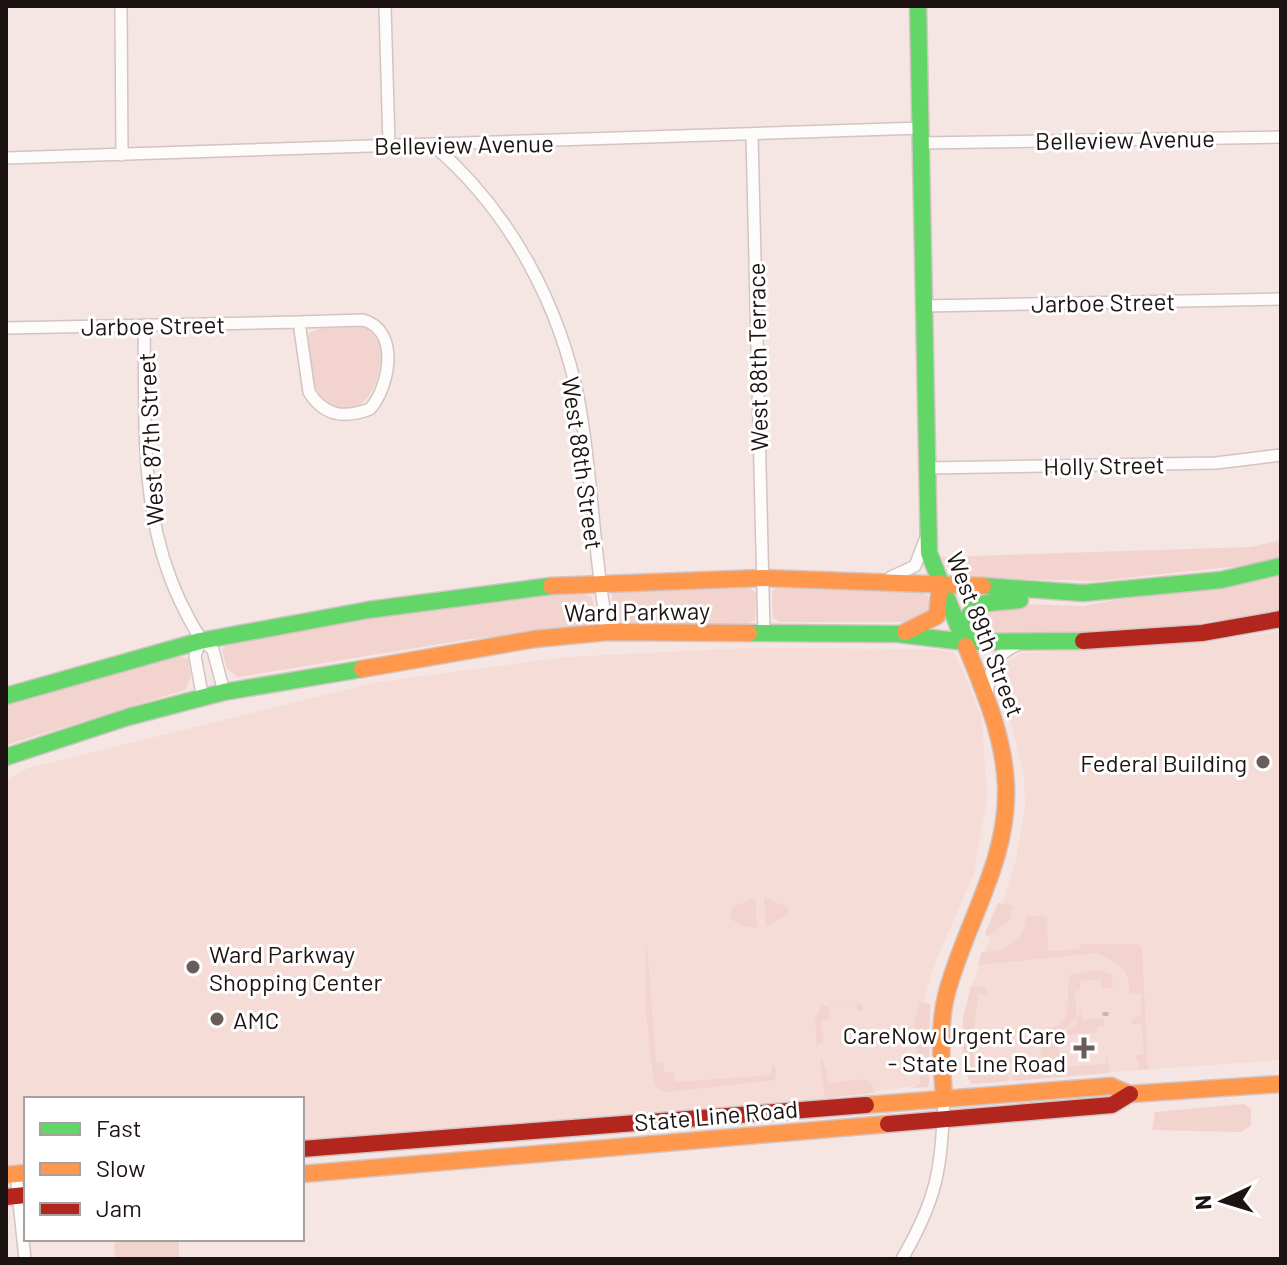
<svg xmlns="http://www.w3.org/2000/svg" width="1287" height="1265" font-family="Barlow,sans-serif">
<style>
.built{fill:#f6dcd7}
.green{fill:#f2d3ce}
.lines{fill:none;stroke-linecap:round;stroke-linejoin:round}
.stream{stroke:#dab0aa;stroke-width:4}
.street-casing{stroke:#d1c4c3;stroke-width:14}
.fast-casing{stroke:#d1c4c3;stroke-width:19}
.slow-casing{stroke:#d1c4c3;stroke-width:19}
.jam-casing{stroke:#d1c4c3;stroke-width:19}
.street{stroke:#fefbfb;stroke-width:11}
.fast{stroke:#63d668;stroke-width:16}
.slow{stroke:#ff974d;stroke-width:16}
.jam{stroke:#b3261e;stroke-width:16}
.poi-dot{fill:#685d5b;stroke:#fff;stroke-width:3}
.labels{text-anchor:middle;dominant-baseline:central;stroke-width:6;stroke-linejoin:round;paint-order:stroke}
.street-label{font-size:24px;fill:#1c1312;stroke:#fff}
.poi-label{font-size:24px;fill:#1c1312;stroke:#fff;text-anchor:end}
</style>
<rect width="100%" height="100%" fill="#f5e6e3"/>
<path class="built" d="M 1281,631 L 1281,1060 L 971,1082 L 967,1072 L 971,988 L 1002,905 L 1016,859 L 1025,806 L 1024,775 L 998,674 L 1000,666 L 1022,653 L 1209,641 Z
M 747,648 L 936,649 L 953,652 L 964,673 L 982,719 L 987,798 L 974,873 L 935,963 L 923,1003 L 921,1085 L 798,1102 L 302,1145 L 302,1099 L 26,1099 L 26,1169 L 6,1171 L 6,780 L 28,768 L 378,682 L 566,657 Z"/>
<path class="green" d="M 361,327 C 395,335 380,394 357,407 C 315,416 302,366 309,333 L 322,328 Z
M 1281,540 L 1281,558 L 1258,564 L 1097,581 L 955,577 L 941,557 L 1251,547 Z
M 1281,575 L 1281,612 L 1116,634 L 992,635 L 976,629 L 974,618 L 994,603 L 1084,606 L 1132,597 L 1207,590 Z
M 777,586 L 920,591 L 928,596 L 931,610 L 913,622 L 779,622 L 773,618 L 772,591 Z
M 620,587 L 749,587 L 756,593 L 755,620 L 746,624 L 617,624 L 612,620 L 612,591 Z
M 576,592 L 592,597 L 597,616 L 591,628 L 470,639 L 238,677 L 227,669 L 222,650 L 227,642 L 360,619 Z
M 177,655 L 188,659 L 191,677 L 185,690 L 6,745 L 6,706 Z
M 764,897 L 789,908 L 789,913 L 766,927 Z
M 755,898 L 757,928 L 742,926 L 729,918 L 733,907 Z
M 998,903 L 1013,906 L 1010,920 L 987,937 L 985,933 Z
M 1026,915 L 1047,917 L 1048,951 L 1080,949 L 1080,944 L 1139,944 L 1142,949 L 1148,1070 L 1136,1069 L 1139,1065 L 1135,1056 L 1144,1054 L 1142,1024 L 1132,1024 L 1132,1018 L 1141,1016 L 1141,994 L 1130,993 C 1128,962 1118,966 1098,953 L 978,965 L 982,952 C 1006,951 1025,942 1026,915 Z
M 646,947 L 647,947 L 656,1060 L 657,1064 L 663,1062 L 664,1072 L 673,1072 L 675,1082 L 770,1075 L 773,1064 L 776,1068 L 775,1080 L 667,1092 L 658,1088 L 653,1079 L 646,1010 Z
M 1100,970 L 1112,975 L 1113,987 L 1102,989 L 1101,979 L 1080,981 L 1080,990 L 1075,992 L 1077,1017 L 1057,1036 L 1060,1067 L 1106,1064 L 1107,1052 L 1109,1073 L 1013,1081 L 1012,1074 L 1017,1073 L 1016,1058 L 1020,1069 L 1042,1066 L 1039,1031 L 1057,1026 L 1067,1015 L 1069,975 Z
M 985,986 L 989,996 L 979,994 L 973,1033 L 974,1067 L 985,1070 L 1008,1065 L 1009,1081 L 971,1084 L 963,1066 L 962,1043 L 963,1019 L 971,987 Z
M 920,1002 L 930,1004 L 929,1083 L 928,1087 L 911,1088 L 920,1084 L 914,1022 Z
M 862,1003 L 863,1011 L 857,1011 L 856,1004 L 829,1006 L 830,1019 L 822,1020 L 823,1044 L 818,1044 L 817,1050 L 815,1018 L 822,1006 Z
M 1080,1007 L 1083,1020 L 1104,1018 L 1105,1026 L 1097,1027 L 1097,1032 L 1061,1036 L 1077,1023 Z
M 820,1057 L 826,1068 L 828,1083 L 865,1079 L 873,1085 L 874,1093 L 825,1098 Z
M 1245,1104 L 1251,1109 L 1251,1125 L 1241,1132 L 1152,1130 L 1155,1112 Z
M 114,1239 L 179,1239 L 179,1259 L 115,1259 Z"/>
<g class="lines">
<path class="stream" d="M 1104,1014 L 1107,1014"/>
<g class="street-casing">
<path id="street" d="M 121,6 L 122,155
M 385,6 L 389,145
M 752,135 L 764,633
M 921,143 L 1281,137
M 434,146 C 510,211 560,305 579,402 C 593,478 593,556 608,632
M 6,158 L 921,128
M 924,306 L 1281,299
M 363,320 C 400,330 390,386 370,409 C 344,419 324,416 309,392 L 299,322 Z
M 144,325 C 146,421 138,512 180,601 C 192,624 194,633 213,650 L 224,692
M 6,328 L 299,322
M 927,468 L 1216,463 L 1281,455
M 891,577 L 915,566 L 925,540
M 200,641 L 195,656 L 203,699
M 987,695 C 990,671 993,655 1017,645
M 16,1174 L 25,1259
M 902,1259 C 938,1197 941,1169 944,1099"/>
</g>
<g class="fast-casing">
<path id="fast" d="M 918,6 L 929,553 L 966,646
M 983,586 L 1083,593 L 1221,580 L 1281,566
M 749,633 L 898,634 L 965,642 L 1083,641
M 965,642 L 968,617 L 978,604 L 1020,600
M 6,696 L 200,641 L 368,610 L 551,586
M 6,757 L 128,717 L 224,692 L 362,669"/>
</g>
<g class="slow-casing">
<path id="slow" d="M 551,586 L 762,578 L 983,586
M 905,632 L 937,616 L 940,583
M 362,669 L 535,639 L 608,632 L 749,633
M 944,1099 C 942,1065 938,1029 946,996 C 964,925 1009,862 1006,786 C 1004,736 984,691 966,646
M 866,1105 L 1111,1086 L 1130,1094 L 1281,1084
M 302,1174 L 888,1124
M 6,1175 L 26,1173"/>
</g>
<g class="jam-casing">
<path id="jam" d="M 1083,641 L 1202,633 L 1281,619
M 888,1124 L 1112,1105 L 1130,1094
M 302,1149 L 866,1105
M 6,1197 L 26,1195"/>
</g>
<use href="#street" class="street"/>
<use href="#fast" class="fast"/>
<use href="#slow" class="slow"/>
<use href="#jam" class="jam"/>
</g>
<g class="poi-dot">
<circle cx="1263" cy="762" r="8"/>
<circle cx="193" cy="967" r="8"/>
<circle cx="217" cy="1019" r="8"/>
<path d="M1080 1036h8v8h8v8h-8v8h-8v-8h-8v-8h8z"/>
</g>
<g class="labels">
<g class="street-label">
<text transform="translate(1125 139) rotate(-1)">Belleview Avenue</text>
<text transform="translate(464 144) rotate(-1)">Belleview Avenue</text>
<text transform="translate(1103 302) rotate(-1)">Jarboe Street</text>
<text transform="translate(153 325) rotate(-1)">Jarboe Street</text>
<text transform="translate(757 357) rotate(-91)">West 88th Terrace</text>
<text transform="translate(150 439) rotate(-93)">West 87th Street</text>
<text transform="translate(583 463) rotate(82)">West 88th Street</text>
<text transform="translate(1104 465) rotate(-1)">Holly Street</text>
<text transform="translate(637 611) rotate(-1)">Ward Parkway</text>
<text transform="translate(986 634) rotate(69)">West 89th Street</text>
<text transform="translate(716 1115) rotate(-5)">State Line Road</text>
</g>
<g class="poi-label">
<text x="1247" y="762">Federal Building</text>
<text x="209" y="953" text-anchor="start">Ward Parkway<tspan x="209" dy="28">Shopping Center</tspan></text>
<text x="233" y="1019" text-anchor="start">AMC</text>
<text x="1066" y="1034">CareNow Urgent Care<tspan x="1066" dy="28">- State Line Road</tspan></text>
</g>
</g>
<rect width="1287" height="1265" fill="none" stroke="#1c1312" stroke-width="16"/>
<rect x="24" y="1097" width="280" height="144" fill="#ffffff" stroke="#a4a1a0" stroke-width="2"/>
<rect x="40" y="1123" width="40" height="12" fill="#63d668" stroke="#a4a1a0" stroke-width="2"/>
<text x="96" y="1137" font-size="24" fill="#1c1312">Fast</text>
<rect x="40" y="1163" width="40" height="12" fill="#ff974d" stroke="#a4a1a0" stroke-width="2"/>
<text x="96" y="1177" font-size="24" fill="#1c1312">Slow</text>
<rect x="40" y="1203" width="40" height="12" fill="#b3261e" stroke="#a4a1a0" stroke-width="2"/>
<text x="96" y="1217" font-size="24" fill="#1c1312">Jam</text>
<g transform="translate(1223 1201) rotate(266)" stroke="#ffffff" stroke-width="6" paint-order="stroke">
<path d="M0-6L14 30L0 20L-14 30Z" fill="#1c1312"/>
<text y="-12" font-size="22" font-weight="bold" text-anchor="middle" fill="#1c1312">N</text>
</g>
</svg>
